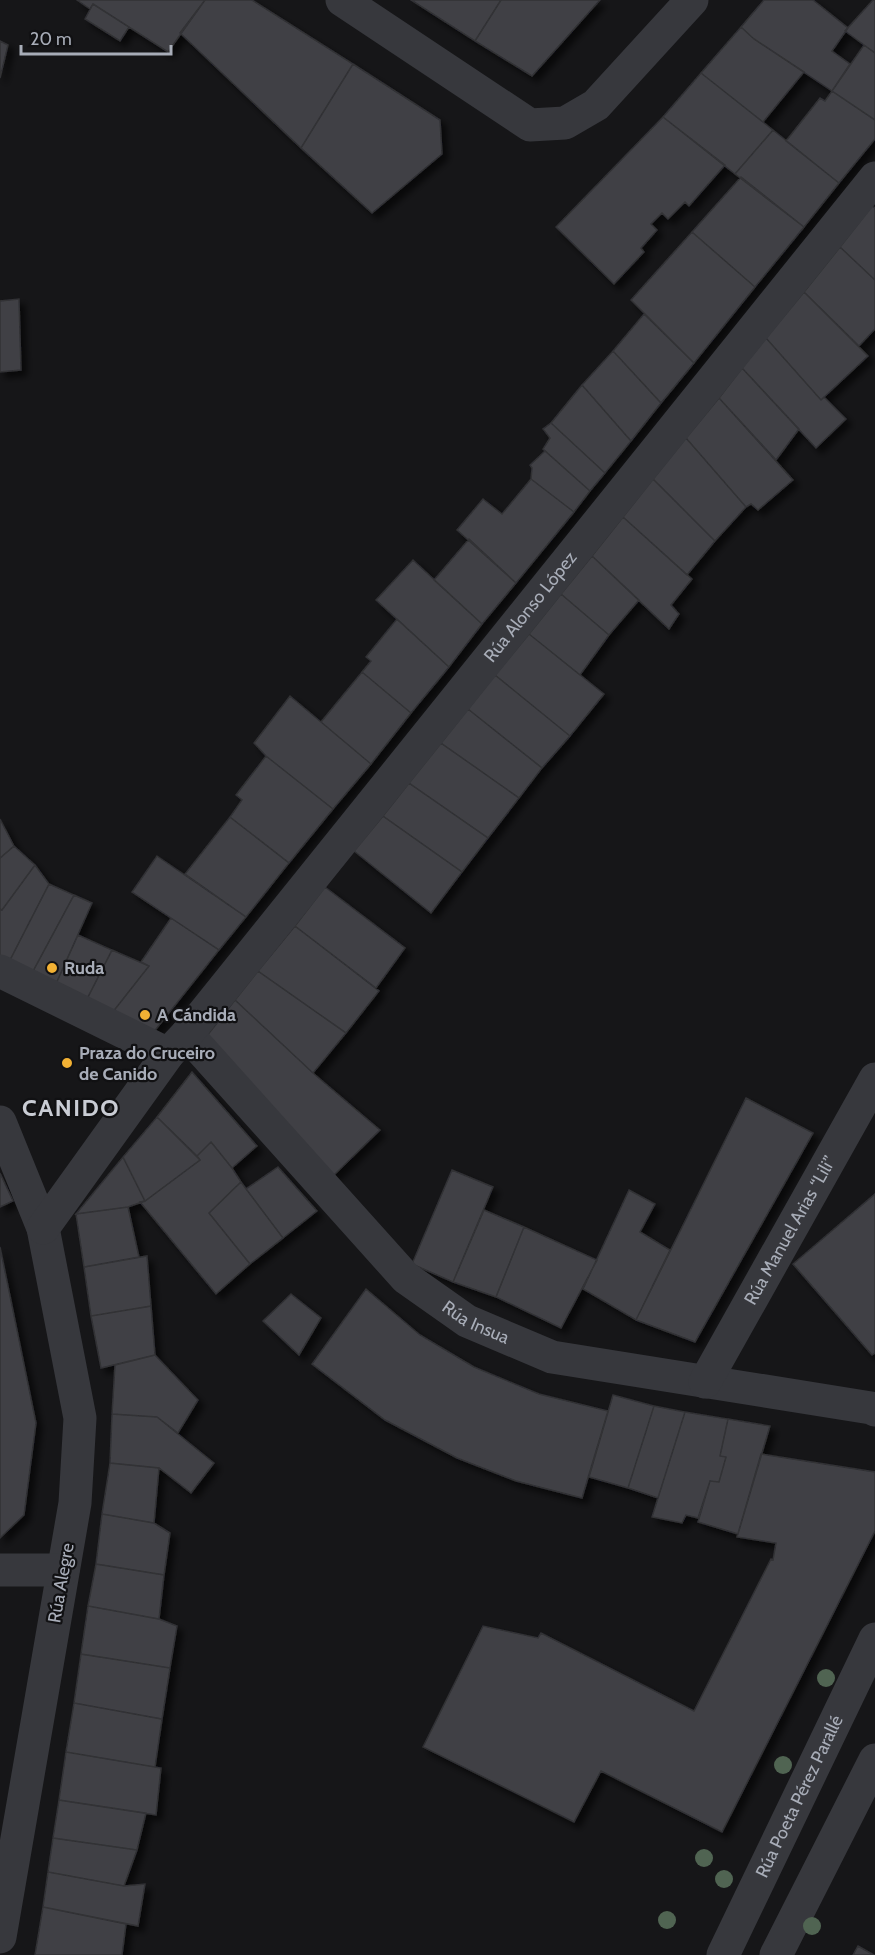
<svg xmlns="http://www.w3.org/2000/svg" width="875" height="1955" font-family="Cabin,sans-serif">
<style>
.building{fill:#404145;stroke:#303034;stroke-width:1.5;filter:url(#shadow)}
.lines{fill:none;stroke-linecap:round;stroke-linejoin:round}
.pedestrian{stroke:#37383d;stroke-width:33}
.minor{stroke:#37383d;stroke-width:33}
.tree{fill:#506452}
.poi-dot{fill:#f2b134;stroke:#111113;stroke-width:2}
.labels{text-anchor:middle;dominant-baseline:central;stroke-width:4.5;stroke-linejoin:round;paint-order:stroke}
.street-label{font-size:18px;fill:#a8adb8;stroke:#111113}
.poi-label{font-size:18px;font-weight:bold;fill:#a8adb8;stroke:#111113;text-anchor:start}
.district-label{font-size:24px;font-weight:bold;letter-spacing:1.5px;fill:#c9ccd4;stroke:#111113}
</style>
<defs>
<filter id="shadow"><feDropShadow dx="5.5" dy="5.5" stdDeviation="3" flood-color="#0009"/></filter>
</defs>
<rect width="100%" height="100%" fill="#161618"/>
<path class="building" d="M 77,0 L 205,0 L 168,52 L 93,4 L 90,9 Z
M 205,0 L 252,0 L 353,64 L 301,148 L 180,33 Z
M 411,0 L 501,0 L 475,41 Z
M 501,0 L 600,0 L 532,76 L 475,41 Z
M 764,0 L 813,0 L 848,28 L 832,51 L 850,64 L 832,91 L 754,39 L 741,27 Z
M 873,0 L 875,0 L 875,53 L 845,31 Z
M 93,4 L 129,27 L 120,41 L 85,19 Z
M 741,27 L 754,39 L 804,72 L 763,122 L 701,73 Z
M 0,41 L 8,45 L 0,78 Z
M 864,45 L 875,53 L 875,120 L 832,91 Z
M 353,64 L 440,120 L 442,154 L 372,213 L 301,148 Z
M 701,73 L 773,130 L 735,174 L 663,117 Z
M 832,91 L 875,120 L 875,139 L 839,183 L 786,141 L 820,98 L 825,101 Z
M 663,117 L 725,165 L 689,206 L 685,202 L 668,219 L 662,213 L 651,224 L 657,230 L 641,248 L 644,252 L 614,284 L 556,227 Z
M 773,130 L 839,183 L 804,227 L 735,174 Z
M 741,177 L 804,227 L 755,287 L 692,232 Z
M 872,206 L 875,208 L 875,280 L 840,247 Z
M 692,232 L 755,287 L 694,363 L 631,300 Z
M 840,247 L 875,280 L 875,329 L 859,346 L 804,292 Z
M 804,292 L 868,356 L 821,400 L 766,338 Z
M 19,299 L 21,370 L 0,372 L 0,301 Z
M 644,314 L 694,363 L 661,403 L 613,351 Z
M 766,338 L 821,400 L 824,397 L 846,419 L 816,448 L 742,368 Z
M 613,351 L 661,403 L 631,441 L 582,385 Z
M 742,368 L 799,429 L 776,460 L 719,398 Z
M 582,385 L 631,441 L 605,473 L 551,423 Z
M 719,398 L 793,480 L 758,510 L 751,504 L 746,507 L 686,438 Z
M 551,423 L 605,473 L 590,491 L 543,449 L 550,438 L 543,429 Z
M 686,438 L 746,507 L 715,541 L 653,479 Z
M 545,451 L 590,491 L 574,512 L 531,479 L 532,468 L 530,465 Z
M 531,479 L 574,512 L 516,583 L 457,530 L 483,499 L 502,514 Z
M 653,479 L 715,541 L 687,575 L 623,517 Z
M 623,517 L 692,579 L 671,605 L 679,614 L 669,629 L 592,556 Z
M 469,539 L 516,583 L 482,624 L 434,580 Z
M 592,556 L 639,600 L 609,635 L 561,594 Z
M 413,560 L 482,624 L 449,667 L 376,600 Z
M 561,594 L 609,635 L 580,675 L 529,634 Z
M 397,619 L 449,667 L 411,713 L 362,672 L 371,661 L 366,657 Z
M 529,634 L 604,694 L 570,736 L 495,675 Z
M 362,672 L 411,713 L 371,764 L 321,722 Z
M 495,675 L 570,736 L 542,768 L 468,709 Z
M 290,696 L 371,764 L 333,809 L 266,756 L 254,743 Z
M 468,709 L 542,768 L 519,798 L 441,743 Z
M 441,743 L 519,798 L 488,838 L 409,783 Z
M 266,756 L 333,809 L 289,863 L 230,817 L 242,800 L 236,795 Z
M 409,783 L 488,838 L 462,872 L 383,816 Z
M 383,816 L 462,872 L 431,913 L 354,851 Z
M 230,817 L 289,863 L 246,917 L 185,874 Z
M 0,819 L 14,846 L 0,858 Z
M 14,846 L 35,865 L 2,910 L 0,909 L 0,858 Z
M 157,856 L 246,917 L 219,950 L 132,892 Z
M 35,865 L 49,884 L 8,964 L 0,960 L 0,909 L 2,910 Z
M 49,884 L 74,895 L 31,975 L 8,964 Z
M 325,887 L 405,948 L 376,988 L 295,926 Z
M 74,895 L 92,903 L 55,986 L 31,975 Z
M 171,918 L 219,950 L 149,1038 L 112,1013 L 149,966 L 141,962 Z
M 295,926 L 379,991 L 346,1033 L 258,971 Z
M 78,935 L 112,950 L 86,1001 L 55,986 Z
M 112,950 L 149,966 L 112,1013 L 86,1001 Z
M 258,971 L 346,1033 L 313,1073 L 235,1000 Z
M 235,1000 L 313,1073 L 380,1130 L 332,1177 L 206,1037 Z
M 192,1072 L 257,1146 L 232,1168 L 211,1142 L 197,1156 L 157,1117 Z
M 746,1098 L 813,1133 L 695,1342 L 636,1320 Z
M 157,1117 L 200,1160 L 145,1201 L 123,1157 Z
M 211,1142 L 232,1168 L 241,1182 L 209,1213 L 250,1264 L 216,1294 L 140,1202 L 145,1201 L 200,1160 L 197,1156 Z
M 123,1157 L 145,1201 L 128,1207 L 76,1214 Z
M 278,1167 L 317,1211 L 283,1238 L 246,1189 Z
M 452,1170 L 493,1187 L 453,1282 L 412,1264 Z
M 0,1173 L 13,1201 L 0,1207 Z
M 241,1182 L 283,1238 L 250,1264 L 209,1213 Z
M 629,1190 L 655,1204 L 640,1232 L 670,1250 L 636,1320 L 583,1289 Z
M 875,1194 L 875,1353 L 872,1355 L 793,1264 Z
M 128,1207 L 139,1257 L 84,1267 L 76,1214 Z
M 484,1210 L 524,1227 L 496,1297 L 453,1282 Z
M 524,1227 L 597,1260 L 561,1328 L 496,1297 Z
M 0,1247 L 36,1423 L 24,1515 L 0,1538 Z
M 147,1256 L 151,1306 L 91,1316 L 84,1267 Z
M 366,1289 L 420,1335 L 474,1367 L 539,1394 L 608,1411 L 582,1498 L 516,1481 L 457,1458 L 385,1420 L 312,1364 Z
M 291,1294 L 321,1318 L 299,1355 L 263,1321 Z
M 151,1306 L 155,1355 L 101,1368 L 91,1316 Z
M 155,1355 L 198,1400 L 178,1433 L 157,1417 L 112,1414 L 115,1365 Z
M 613,1395 L 654,1406 L 628,1488 L 589,1477 Z
M 654,1406 L 685,1412 L 658,1498 L 628,1488 Z
M 685,1412 L 728,1419 L 720,1456 L 726,1457 L 719,1482 L 710,1481 L 698,1518 L 686,1515 L 682,1523 L 652,1517 Z
M 112,1414 L 157,1417 L 214,1463 L 191,1493 L 159,1468 L 110,1463 Z
M 728,1419 L 770,1426 L 738,1534 L 698,1522 L 710,1481 L 719,1482 L 726,1457 L 720,1456 Z
M 761,1454 L 875,1472 L 875,1531 L 722,1832 L 601,1771 L 574,1822 L 423,1747 L 483,1626 L 538,1638 L 541,1633 L 694,1711 L 771,1559 L 773,1560 L 776,1543 L 737,1537 Z
M 110,1463 L 159,1468 L 154,1523 L 102,1514 Z
M 102,1514 L 154,1523 L 170,1533 L 164,1575 L 96,1564 Z
M 96,1564 L 164,1575 L 159,1619 L 88,1606 Z
M 88,1606 L 159,1619 L 177,1626 L 170,1668 L 81,1654 Z
M 81,1654 L 170,1668 L 162,1719 L 74,1703 Z
M 74,1703 L 162,1719 L 155,1767 L 66,1752 Z
M 66,1752 L 161,1768 L 156,1815 L 59,1800 Z
M 59,1800 L 146,1813 L 137,1850 L 53,1838 Z
M 53,1838 L 137,1850 L 124,1886 L 48,1872 Z
M 48,1872 L 124,1886 L 145,1884 L 138,1926 L 43,1907 Z
M 43,1907 L 126,1924 L 122,1955 L 35,1955 Z
M 858,1946 L 874,1955 L 853,1955 Z"/>
<g class="lines">
<path class="pedestrian" d="M 0,971 L 168,1054"/>
<g class="minor">
<path d="M 342,0 L 530,125 L 565,123 L 596,105 L 692,0"/>
<path id="s1" d="M 187,1034 L 406,1278 L 467,1321 L 552,1357 L 871,1408 L 875,1410"/>
<path d="M 0,1122 L 43,1228 L 80,1418 L 75,1503 L 0,1937"/>
<path id="s2" d="M 43,1228 L 168,1054 L 187,1034 L 875,178"/>
<path id="s3" d="M 705,1382 L 875,1079"/>
<path d="M 0,1570 L 63,1570"/>
<path id="s4" d="M 723,1955 L 875,1639"/>
<path d="M 776,1955 L 875,1760"/>
</g>
</g>
<g class="tree">
<circle cx="826" cy="1678" r="9"/>
<circle cx="783" cy="1765" r="9"/>
<circle cx="704" cy="1858" r="9"/>
<circle cx="724" cy="1879" r="9"/>
<circle cx="667" cy="1920" r="9"/>
<circle cx="812" cy="1926" r="9"/>
</g>
<g class="poi-dot">
<circle cx="52" cy="968" r="6"/>
<circle cx="145" cy="1015" r="6"/>
<circle cx="67" cy="1063" r="6"/>
</g>
<g class="labels">
<g class="street-label">
<text stroke="none"><textPath href="#s2" startOffset="790">Rúa Alonso López</textPath></text>
<text stroke="none"><textPath href="#s3" startOffset="174">Rúa Manuel Arias “Lili”</textPath></text>
<text stroke="none"><textPath href="#s1" startOffset="411">Rúa Insua</textPath></text>
<text transform="translate(61 1583) rotate(-80)">Rúa Alegre</text>
<text stroke="none"><textPath href="#s4" startOffset="176">Rúa Poeta Pérez Parallé</textPath></text>
</g>
<g class="poi-label">
<text x="64" y="968">Ruda</text>
<text x="157" y="1015">A Cándida</text>
<text x="79" y="1053">Praza do Cruceiro<tspan x="79" dy="21">de Canido</tspan></text>
</g>
<g class="district-label">
<text x="71" y="1107">CANIDO</text>
</g>
</g>
<path d="M21 45v9h150v-9" fill="none" stroke="#a8adb8" stroke-width="3"/>
<text x="30" y="45" font-size="18" fill="#a8adb8" stroke="#111113" stroke-width="4.5" paint-order="stroke">20 m</text>
</svg>
